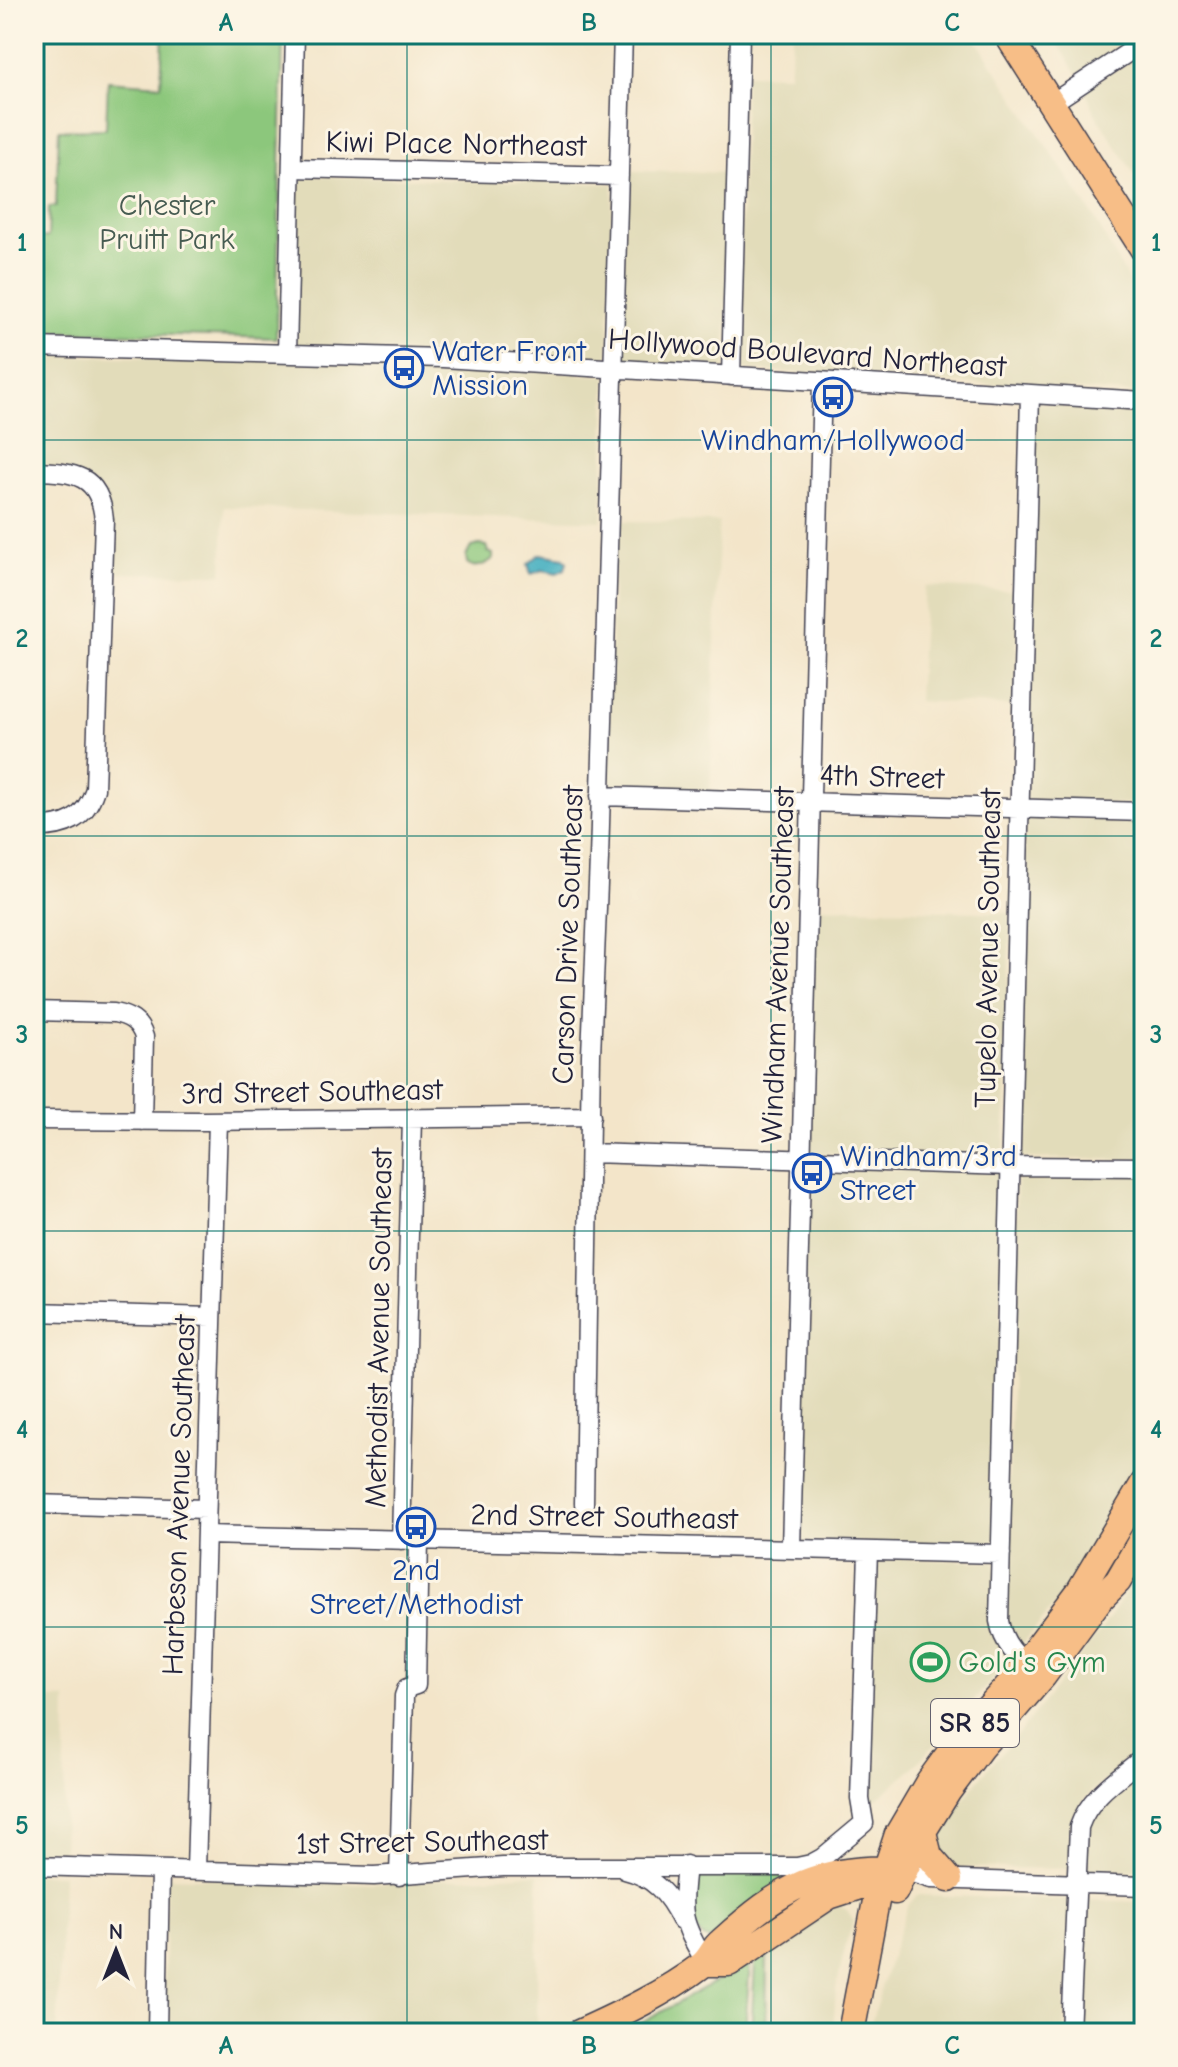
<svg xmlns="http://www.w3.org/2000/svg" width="1178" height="2067" font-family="'Comic Neue',sans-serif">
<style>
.built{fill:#e2dcba}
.green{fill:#8cc77c;stroke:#57745c;stroke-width:2}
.water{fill:#42aec0;stroke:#32687e;stroke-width:2}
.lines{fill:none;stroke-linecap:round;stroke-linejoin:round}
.minor-casing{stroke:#413f50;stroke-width:21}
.highway-casing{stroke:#413f50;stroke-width:29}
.minor{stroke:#fff;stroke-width:18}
.highway{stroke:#f7be87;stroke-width:26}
.grid{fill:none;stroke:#0f766e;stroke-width:2;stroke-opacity:0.55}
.labels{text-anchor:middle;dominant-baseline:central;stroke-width:6;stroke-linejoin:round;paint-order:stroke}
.shield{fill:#fcf5e5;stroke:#63616e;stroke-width:2}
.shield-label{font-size:28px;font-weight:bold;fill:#22223b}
.street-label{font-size:30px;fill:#22223b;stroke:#fcf5e5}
.park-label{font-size:30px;fill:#475c52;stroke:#fcf5e5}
.transit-label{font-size:30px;fill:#164399;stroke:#fcf5e5;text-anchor:start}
.leisure-label{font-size:30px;fill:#27864d;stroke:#fcf5e5;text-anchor:start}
.neatline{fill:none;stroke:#0f766e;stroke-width:3}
.grid-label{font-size:26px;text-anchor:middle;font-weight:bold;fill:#0f766e}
</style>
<rect width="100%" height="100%" fill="#fcf5e5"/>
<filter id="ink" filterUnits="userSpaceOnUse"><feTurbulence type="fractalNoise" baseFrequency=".0125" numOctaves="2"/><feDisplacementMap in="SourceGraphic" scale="16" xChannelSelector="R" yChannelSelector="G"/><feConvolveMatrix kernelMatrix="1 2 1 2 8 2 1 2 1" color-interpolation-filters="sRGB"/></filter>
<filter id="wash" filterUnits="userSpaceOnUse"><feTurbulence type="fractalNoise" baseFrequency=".006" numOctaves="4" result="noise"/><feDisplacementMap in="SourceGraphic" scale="32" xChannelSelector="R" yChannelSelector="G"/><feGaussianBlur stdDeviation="1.8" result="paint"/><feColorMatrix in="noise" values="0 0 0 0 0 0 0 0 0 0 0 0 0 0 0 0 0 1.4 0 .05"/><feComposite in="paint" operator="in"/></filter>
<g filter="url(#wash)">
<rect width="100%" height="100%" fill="#f3e5c9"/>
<path class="built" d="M 793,34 L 972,34 L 1095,219 L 1144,309 L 1144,394 L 738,369 L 745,74 L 789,75 Z
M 1052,34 L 1143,34 L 1079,77 Z
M 1144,51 L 1144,189 L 1096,115 L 1085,90 Z
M 626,171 L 730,173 L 725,369 L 621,362 Z
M 298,176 L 613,184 L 608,361 L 293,346 Z
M 34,355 L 443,365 L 606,376 L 602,521 L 224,507 L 222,574 L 109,573 L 103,490 L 34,464 Z
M 1036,403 L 1144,409 L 1144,804 L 1026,801 Z
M 615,521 L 719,522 L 710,793 L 607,789 Z
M 925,586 L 1018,591 L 1015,706 L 918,701 Z
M 1026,816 L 1144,819 L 1144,1160 L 1017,1158 Z
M 814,907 L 1010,913 L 1004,1158 L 808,1152 Z
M 807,1167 L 1004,1173 L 994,1547 L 798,1542 Z
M 1017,1173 L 1144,1174 L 1144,1452 L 1122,1495 L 1057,1602 L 1019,1648 L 1005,1620 Z
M 874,1558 L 994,1562 L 1011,1659 L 911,1770 L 868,1806 Z
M 1144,1564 L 1144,1748 L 1092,1791 L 1080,1805 L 1072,1826 L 1071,1869 L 956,1867 L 943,1859 L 938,1841 L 943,1827 L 978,1780 L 1024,1727 L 1104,1626 Z
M 34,1698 L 66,1699 L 63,1860 L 34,1859 Z
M 1144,1767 L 1144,1870 L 1084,1869 L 1085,1828 L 1090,1814 Z
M 34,1874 L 63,1875 L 57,2033 L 34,2033 Z
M 538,1874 L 537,2031 L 164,2033 L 166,1877 L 374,1884 Z
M 917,1895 L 1070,1900 L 1064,2033 L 872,2033 L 871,2024 L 882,1985 L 907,1907 Z
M 1082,1900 L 1144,1902 L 1144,2033 L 1077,2033 Z
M 839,1905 L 847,1910 L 854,1921 L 846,1943 L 836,1989 L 833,2029 L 767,2026 L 767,1945 Z"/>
<path class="green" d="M 163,34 L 283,34 L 276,338 L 34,331 L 34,238 L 48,237 L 49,207 L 56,206 L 59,130 L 106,129 L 108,81 L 161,85 Z
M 479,545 L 486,546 L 488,552 L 493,554 L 493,559 C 485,565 475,570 467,563 L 466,556 L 471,547 Z
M 809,1869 L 711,1940 C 682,1934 692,1893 692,1871 Z
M 767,1945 L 766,2033 L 751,2033 L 755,1963 L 750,1958 Z
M 750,1962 L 745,2033 L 624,2033 Z"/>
<path class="water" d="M 540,554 L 564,558 L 567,562 L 565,569 L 557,573 L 543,570 L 531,574 L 528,564 Z"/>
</g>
<g filter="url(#ink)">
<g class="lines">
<g class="minor-casing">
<path id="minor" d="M 1052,103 L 1144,42
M 292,168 L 619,176
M 34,347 L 443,358 L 1144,401
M 287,353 L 295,34
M 731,376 L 740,34
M 1030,395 L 999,1621 C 1003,1643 1016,1657 1034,1670
M 34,471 C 74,472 100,474 104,520 L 95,789 C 85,820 65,828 34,827
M 600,796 L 1144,812
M 34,1011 L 114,1013 C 129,1016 139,1021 144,1037 L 142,1121
M 34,1120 L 203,1121 L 591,1116
M 590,1153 L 1010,1166 L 1144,1167
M 34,1312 L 212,1317
M 34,1504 L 206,1509
M 584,1504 L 591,1055 L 599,859 L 623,34
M 206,1535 L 1001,1554
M 401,1540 L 412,1118
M 791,1549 L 822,382
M 686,1865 C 681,1914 680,1920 706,1963
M 34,1866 L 374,1876 L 503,1867 L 797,1867 L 811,1864 L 822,1858 L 864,1823 L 860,1799 L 868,1551
M 196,1870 L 218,1121
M 625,1870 C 654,1877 668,1894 681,1920
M 902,1870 L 931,1879 L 1144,1886
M 399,1876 L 404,1696 L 407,1688 L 416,1685 L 419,1540
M 157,2033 L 160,1870
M 1070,2033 L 1079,1827 C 1090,1795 1119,1778 1144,1757"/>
</g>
<g class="highway-casing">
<path id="highway" d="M 1007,34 L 1144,250
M 923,1832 L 929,1856 L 949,1879
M 895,1891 L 920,1836 L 948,1791 L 980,1748 L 1043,1676 L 1099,1600 L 1118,1581 L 1144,1536
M 706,1963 L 729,1963 L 829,1896 L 860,1886 L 892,1886
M 579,2033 C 621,2014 665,1993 702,1965 C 710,1959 713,1948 721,1942 C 782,1887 819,1865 902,1870
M 851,2033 L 876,1901 L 898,1834 L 928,1783 L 960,1739 L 1010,1684 L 1079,1592 L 1144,1483"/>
</g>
<use href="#minor" class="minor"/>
<use href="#highway" class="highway"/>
</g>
</g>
<path class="grid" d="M 407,34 L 407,2033M 771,34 L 771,2033M 34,440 L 1144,440M 34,836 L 1144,836M 34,1231 L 1144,1231M 34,1627 L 1144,1627"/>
<defs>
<g id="bus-ring" transform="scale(2)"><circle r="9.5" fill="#fcf5e5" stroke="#1a4fb4" stroke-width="1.5"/><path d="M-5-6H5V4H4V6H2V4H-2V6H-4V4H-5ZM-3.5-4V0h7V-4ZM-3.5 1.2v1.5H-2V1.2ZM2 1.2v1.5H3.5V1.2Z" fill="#1a4fb4"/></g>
<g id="stadium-ring" transform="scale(2)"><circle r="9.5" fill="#fcf5e5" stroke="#2e9e5b" stroke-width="1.5"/><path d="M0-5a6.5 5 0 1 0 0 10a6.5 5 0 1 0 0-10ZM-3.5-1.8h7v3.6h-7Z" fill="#2e9e5b"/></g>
</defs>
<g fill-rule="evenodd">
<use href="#bus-ring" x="404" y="368"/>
<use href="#bus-ring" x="833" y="397"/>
<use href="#bus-ring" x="812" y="1173"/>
<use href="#bus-ring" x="416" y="1527"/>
<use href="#stadium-ring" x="930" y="1662"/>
</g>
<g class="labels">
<rect class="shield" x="931" y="1699" width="88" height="48" rx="6"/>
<g class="shield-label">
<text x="975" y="1723">SR 85</text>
</g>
<g class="street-label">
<text transform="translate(456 144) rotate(1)">Kiwi Place Northeast</text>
<text transform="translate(807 353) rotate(4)">Hollywood Boulevard Northeast</text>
<text transform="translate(882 777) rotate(2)">4th Street</text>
<text transform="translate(568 935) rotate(-88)">Carson Drive Southeast</text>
<text transform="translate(988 948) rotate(-89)">Tupelo Avenue Southeast</text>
<text transform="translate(778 965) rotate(-88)">Windham Avenue Southeast</text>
<text transform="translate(312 1092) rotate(-1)">3rd Street Southeast</text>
<text transform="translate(379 1328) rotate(-89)">Methodist Avenue Southeast</text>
<text transform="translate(179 1495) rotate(-88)">Harbeson Avenue Southeast</text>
<text transform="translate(604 1517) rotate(1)">2nd Street Southeast</text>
<text transform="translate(422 1842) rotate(-1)">1st Street Southeast</text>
</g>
<g class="park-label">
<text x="167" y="205">Chester<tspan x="167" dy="34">Pruitt Park</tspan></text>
</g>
<g class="transit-label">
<text x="432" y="351">Water Front<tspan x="432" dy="34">Mission</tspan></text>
<text x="833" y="440" text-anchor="middle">Windham/Hollywood</text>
<text x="840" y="1156">Windham/3rd<tspan x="840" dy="34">Street</tspan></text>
<text x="416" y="1570" text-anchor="middle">2nd<tspan x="416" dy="34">Street/Methodist</tspan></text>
</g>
<g class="leisure-label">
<text x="958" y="1662">Gold's Gym</text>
</g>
</g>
<rect width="1178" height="2067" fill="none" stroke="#fcf5e5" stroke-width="88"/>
<g transform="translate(116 1951)" stroke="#fcf5e5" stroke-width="6" paint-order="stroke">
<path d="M0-6L14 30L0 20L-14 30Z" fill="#22223b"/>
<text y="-12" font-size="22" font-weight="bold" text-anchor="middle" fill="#22223b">N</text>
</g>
<rect x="44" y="44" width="1090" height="1979" class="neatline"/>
<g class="grid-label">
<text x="226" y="31">A</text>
<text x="589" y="31">B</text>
<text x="952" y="31">C</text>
<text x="22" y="251">1</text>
<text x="1156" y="251">1</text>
<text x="22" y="647">2</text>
<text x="1156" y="647">2</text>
<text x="22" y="1043">3</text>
<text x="1156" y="1043">3</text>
<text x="22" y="1438">4</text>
<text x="1156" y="1438">4</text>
<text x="22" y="1834">5</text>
<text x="1156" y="1834">5</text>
<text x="226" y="2054">A</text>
<text x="589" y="2054">B</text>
<text x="952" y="2054">C</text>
</g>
</svg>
